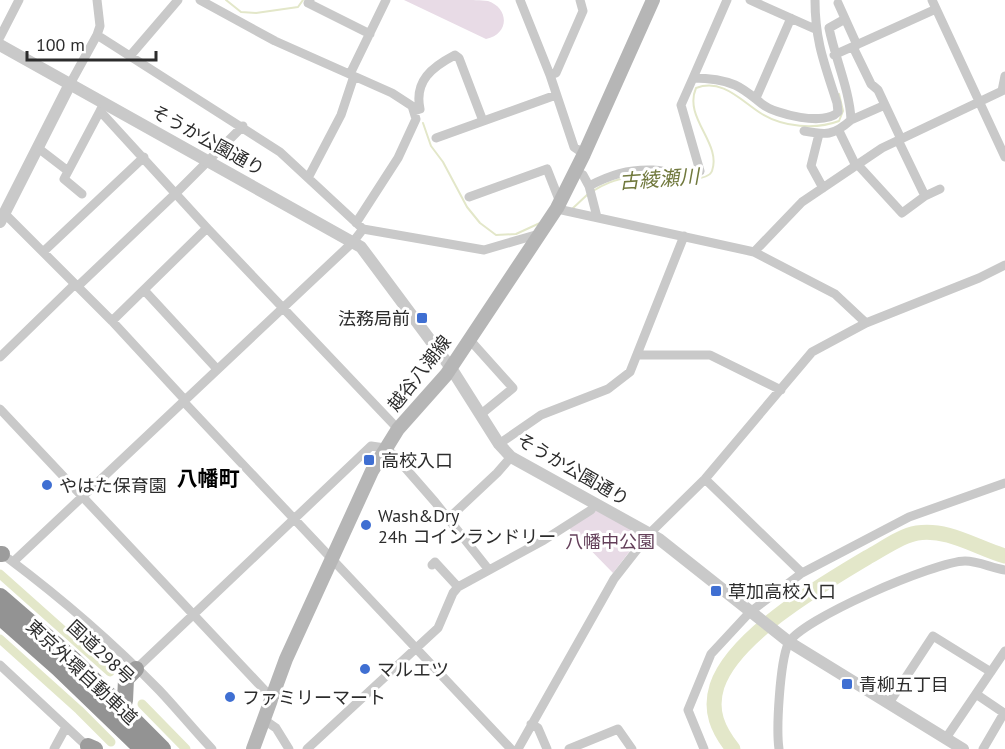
<svg xmlns="http://www.w3.org/2000/svg" width="1005" height="749" font-family="'PT Sans','Noto Sans JP',sans-serif">
<style>
.green{fill:#e8dbe6}
.lines{fill:none;stroke-linecap:round;stroke-linejoin:round}
.stream{stroke:#e3e7c9;stroke-width:2}
.canal{stroke:#e3e7c9;stroke-width:9}
.river{stroke:#e3e7c9;stroke-width:15}
.minor{stroke:#c9c9c9;stroke-width:9}
.tertiary{stroke:#c9c9c9;stroke-width:12}
.secondary{stroke:#b6b6b6;stroke-width:14}
.trunk{stroke:#9c9c9c;stroke-width:16}
.motorway{stroke:#939393;stroke-width:18}
.poi-dot{fill:#3f6fd2;stroke:#fff;stroke-width:2}
.labels{text-anchor:middle;dominant-baseline:central;stroke-width:6;stroke-linejoin:round;paint-order:stroke}
.street-label{font-size:18px;fill:#2c2c2c;stroke:#fff}
.poi-label{font-size:18px;fill:#2c2c2c;stroke:#fff;text-anchor:start}
.park-label{font-size:18px;fill:#633f59;stroke:#fff}
.water-label{font-size:20px;font-style:italic;fill:#71793e;stroke:#fff}
.quarter-label{font-size:21px;font-weight:bold;fill:#000;stroke:#fff}
</style>
<rect width="100%" height="100%" fill="#fff"/>
<path class="green" d="M 404,0 C 424,0 444,0 465,0 C 471,0 481,0 488,1 C 509,8 510,34 486,39 Z
M 597,510 L 637,532 L 639,539 L 613,573 L 569,528 Z"/>
<g class="lines">
<path class="stream" d="M 226,0 L 241,12 L 256,13 L 298,7 L 303,0
M 423,123 L 431,146 L 443,162 L 467,207 L 480,223 L 496,235 L 516,234 L 540,223
M 593,191 C 602,185 616,179 627,178 C 643,175 706,187 712,171 C 722,143 683,118 696,88 C 723,78 741,101 762,114 C 784,127 815,130 839,121 L 843,111 L 839,94
M 572,209 L 588,194"/>
<path class="canal" d="M 0,574 L 110,672
M 0,639 L 79,710 L 111,742
M 142,704 L 186,749"/>
<path class="river" d="M 733,749 C 718,730 709,711 717,686 C 734,635 823,584 868,557 C 883,549 900,536 917,533 C 948,528 977,548 1005,556"/>
<path class="minor" d="M 200,0 L 275,41 L 392,93 L 412,106 L 416,119 L 398,158 L 356,223
M 310,0 L 308,3 L 370,34
M 520,0 L 550,75 L 574,147 L 584,154
M 750,0 L 815,29
M 932,0 L 1005,157
M 838,3 L 857,45
M 97,35 L 280,152 L 363,229 L 484,250 L 539,234
M 0,37 L 19,0
M 853,47 L 871,84 L 878,90 L 901,139
M 834,55 L 936,9
M 130,56 L 178,0
M 350,74 L 386,0
M 550,75 L 556,73 L 583,11 L 580,0
M 693,78 L 727,0
M 70,84 L 97,35 L 100,26 L 97,0
M 756,98 L 791,18
M 104,103 L 100,111 L 207,228 L 398,429
M 414,111 L 420,109 C 414,81 432,67 455,55 L 459,58 L 483,121
M 851,120 L 885,105
M 804,131 C 826,135 833,136 851,120 C 850,91 835,58 829,28 L 845,19
M 839,131 L 856,166
M 819,134 L 811,166 L 823,188
M 436,138 L 556,95
M 898,140 L 925,196
M 38,148 L 68,171
M 858,165 L 902,213 L 925,196 L 940,189
M 576,172 L 583,175 L 589,186 C 610,175 628,169 653,170 C 669,171 685,177 700,171 L 681,105 L 693,78 C 708,78 721,79 735,85 C 746,90 753,97 762,104 C 776,115 825,126 838,112 L 837,103 C 825,65 815,42 815,0
M 308,178 L 341,115 L 354,76
M 589,186 L 597,217
M 82,194 L 64,179 L 100,111
M 469,197 L 547,169 L 560,202
M 557,208 L 562,210 L 754,252 L 835,294 L 866,323
M 4,213 L 112,321 L 185,400
M 43,252 L 144,157
M 754,252 L 802,202 L 882,148 L 1002,91 L 1005,76
M 77,287 L 176,193 L 243,126
M 144,290 L 217,369
M 112,321 L 207,228
M 469,339 L 513,388 L 480,415
M 638,355 L 710,355 L 781,390
M 0,357 L 74,285
M 183,401 L 511,749
M 0,409 L 271,697
M 499,444 L 541,415 L 608,389 L 630,372 L 684,236
M 705,479 L 802,573
M 448,519 L 497,473 L 511,457
M 9,559 C 61,598 114,644 159,690 C 177,709 194,730 212,749
M 13,562 L 353,242 L 363,229
M 432,565 L 435,562 L 458,587
M 0,665 L 90,749
M 136,669 L 371,446 L 385,448 L 394,455 L 435,502 L 489,570
M 976,694 L 1004,713 L 983,749
M 889,703 L 933,636 L 991,672
M 263,719 L 276,728 L 289,749
M 531,724 L 538,728 L 547,749
M 946,738 L 1005,651
M 54,749 L 66,727
M 307,749 L 438,628 L 453,593 L 458,587 L 544,540 L 591,510 L 595,503
M 518,749 L 614,579 L 650,533 L 705,479 L 812,352 L 866,323 L 979,278 L 1005,265
M 569,749 L 618,729 L 632,749
M 704,749 L 688,710 L 711,654 L 750,612 L 802,573 L 909,517 L 1005,483
M 779,749 C 776,728 780,663 788,644 C 798,620 937,561 965,561 C 978,561 992,568 1005,570"/>
<path class="tertiary" d="M 0,45 L 361,247 L 451,368 L 499,444 L 511,457 L 659,539 L 789,642 L 963,749
M 0,222 L 70,84"/>
<path class="secondary" d="M 253,749 L 286,659 L 372,471 L 398,429 L 446,375 L 557,208 L 584,154 L 653,0"/>
<path class="trunk" d="M 0,554 L 2,554
M 125,701 L 126,679 L 136,669
M 88,746 L 95,749"/>
<path class="motorway" d="M 0,597 L 74,661 L 162,749
M 0,616 L 59,668 L 143,749"/>
</g>
<g class="poi-dot">
<rect x="416" y="312" width="12" height="12" rx="3"/>
<rect x="363" y="454" width="12" height="12" rx="3"/>
<circle cx="47" cy="485" r="6"/>
<circle cx="366" cy="525" r="6"/>
<rect x="710" y="585" width="12" height="12" rx="3"/>
<circle cx="365" cy="669" r="6"/>
<rect x="841" y="678" width="12" height="12" rx="3"/>
<circle cx="230" cy="697" r="6"/>
</g>
<g class="labels">
<g class="street-label">
<text transform="translate(208 140) rotate(29)">そうか公園通り</text>
<text transform="translate(419 373) rotate(-52)">越谷八潮線</text>
<text transform="translate(573 469) rotate(30)">そうか公園通り</text>
<text transform="translate(101 652) rotate(43)">国道298号</text>
<text transform="translate(82 672) rotate(43)">東京外環自動車道</text>
</g>
<g class="poi-label">
<text x="410" y="318" text-anchor="end">法務局前</text>
<text x="381" y="460">高校入口</text>
<text x="59" y="485">やはた保育園</text>
<text x="378" y="515">Wash&amp;Dry<tspan x="378" dy="21">24h コインランドリー</tspan></text>
<text x="728" y="591">草加高校入口</text>
<text x="377" y="669">マルエツ</text>
<text x="859" y="684">青柳五丁目</text>
<text x="242" y="697">ファミリーマート</text>
</g>
<g class="park-label">
<text x="610" y="541">八幡中公園</text>
</g>
<g class="water-label">
<text transform="translate(659 179) rotate(-4)">古綾瀬川</text>
</g>
<g class="quarter-label">
<text x="208" y="478">八幡町</text>
</g>
</g>
<path d="M27 51v9h129v-9" fill="none" stroke="#2c2c2c" stroke-width="3"/>
<text x="36" y="51" font-size="18" fill="#2c2c2c" stroke="#ffffff" stroke-width="4.5" paint-order="stroke">100 m</text>
</svg>
